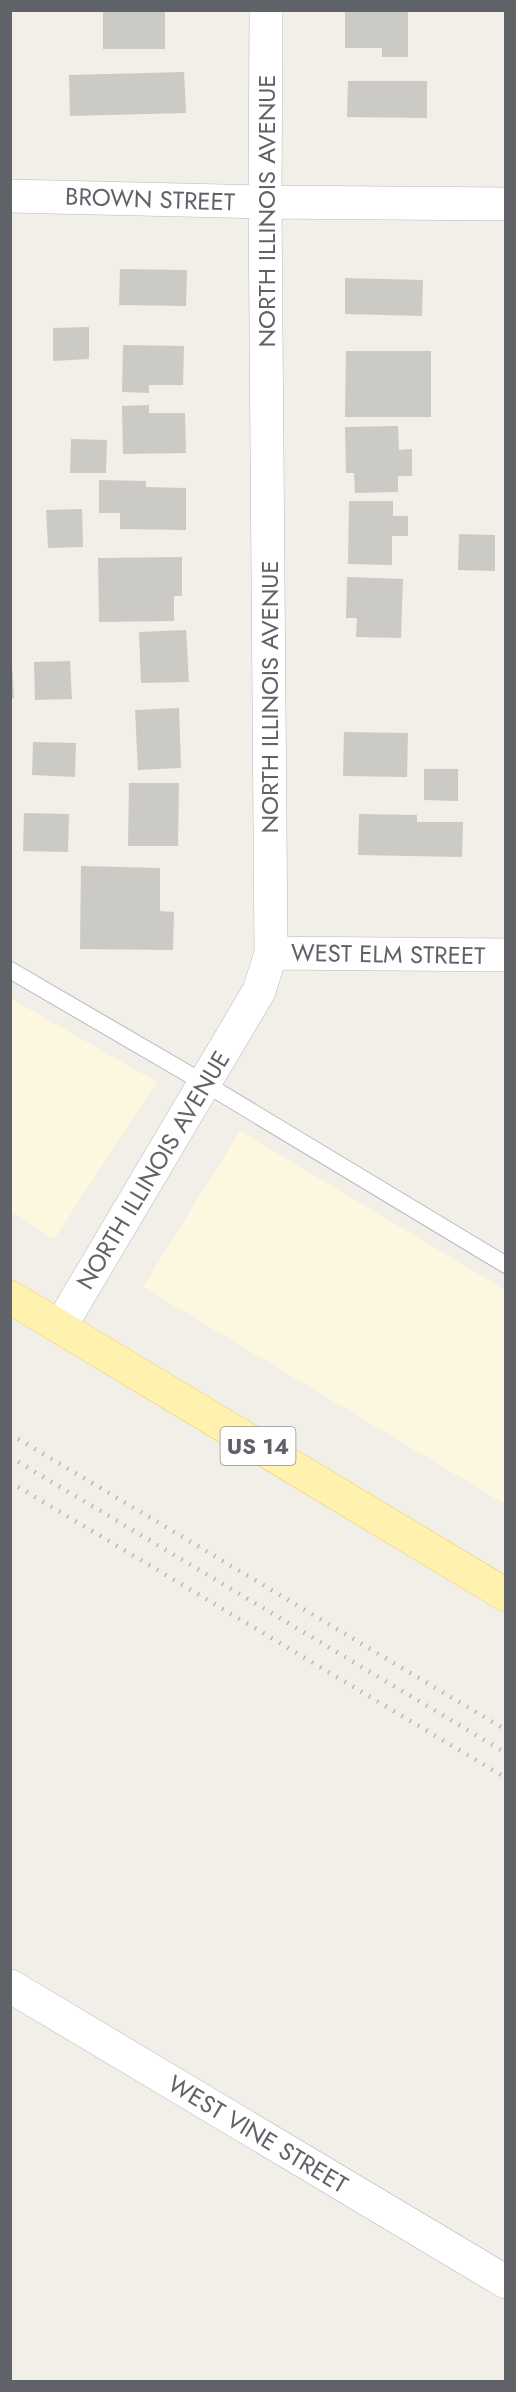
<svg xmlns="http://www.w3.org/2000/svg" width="516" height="2392" font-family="Jost,sans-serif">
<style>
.commercial{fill:#fef7e0}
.building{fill:#cccac5}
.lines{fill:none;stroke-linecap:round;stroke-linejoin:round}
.service-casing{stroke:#b5b8bc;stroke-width:18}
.minor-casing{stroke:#b5b8bc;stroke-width:34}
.primary-casing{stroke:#f2c960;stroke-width:34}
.service{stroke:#fff;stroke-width:16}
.minor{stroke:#fff;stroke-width:33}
.primary{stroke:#fff2af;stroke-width:33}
.rail{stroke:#b6b7b8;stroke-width:4.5;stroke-dasharray:1.5 8;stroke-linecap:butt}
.labels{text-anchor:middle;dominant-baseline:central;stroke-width:4.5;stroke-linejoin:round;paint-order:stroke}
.shield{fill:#fff;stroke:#8f9295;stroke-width:1.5}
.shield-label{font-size:22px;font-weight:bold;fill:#5f6368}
.street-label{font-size:24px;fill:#5f6368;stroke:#fff}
</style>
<rect width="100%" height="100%" fill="#f1efe8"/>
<path class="commercial" d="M 10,998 L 157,1082 L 54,1239 L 11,1212 Z
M 240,1131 L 505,1290 L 505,1504 L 143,1287 Z"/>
<path class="building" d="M 103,10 L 165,10 L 165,49 L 103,49 Z
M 345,10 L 408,10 L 408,57 L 382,57 L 382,48 L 345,48 Z
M 184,72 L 186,113 L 70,116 L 69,75 Z
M 348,81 L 427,81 L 427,118 L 347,117 Z
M 120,269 L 187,270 L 186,306 L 119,305 Z
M 345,278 L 423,280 L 422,316 L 345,314 Z
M 89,327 L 89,359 L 53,361 L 53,328 Z
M 123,345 L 184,346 L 183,385 L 149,385 L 149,393 L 122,392 Z
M 346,351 L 431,351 L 431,417 L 345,417 Z
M 149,405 L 149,413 L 185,413 L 186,453 L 123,454 L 122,406 Z
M 398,426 L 399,450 L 412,449 L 412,476 L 398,476 L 398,492 L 355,493 L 354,473 L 346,473 L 345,427 Z
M 71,439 L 107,440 L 106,473 L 70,473 Z
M 99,480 L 146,481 L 146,487 L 186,488 L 186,530 L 120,529 L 120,513 L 99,513 Z
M 349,501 L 393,501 L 393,516 L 408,516 L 408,536 L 392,536 L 392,565 L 348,564 Z
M 82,509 L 83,547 L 48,548 L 46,510 Z
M 459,534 L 495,535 L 495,571 L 458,570 Z
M 182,557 L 182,596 L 174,596 L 174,621 L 99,622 L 98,558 Z
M 347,577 L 403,579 L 401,638 L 356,637 L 357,618 L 346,618 Z
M 186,630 L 189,682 L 141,683 L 139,632 Z
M 70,661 L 72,699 L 35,700 L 34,662 Z
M 10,663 L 12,663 L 14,698 L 10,699 Z
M 179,708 L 181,768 L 138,770 L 135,710 Z
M 344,732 L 408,733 L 407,777 L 343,776 Z
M 33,742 L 76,743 L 75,777 L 32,775 Z
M 424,769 L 458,769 L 458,801 L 424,800 Z
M 129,783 L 179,783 L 178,846 L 128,846 Z
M 24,813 L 69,814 L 68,852 L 23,851 Z
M 359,814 L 417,815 L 417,822 L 463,822 L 462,857 L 358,855 Z
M 81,866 L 160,868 L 160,911 L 174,912 L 173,950 L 80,949 Z"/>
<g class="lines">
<g class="service-casing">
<path id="service" d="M 10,970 L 204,1083 L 506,1265"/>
</g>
<g class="minor-casing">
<path id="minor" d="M 10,196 L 265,202 L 506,204
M 271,953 L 506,955
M 60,1327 L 259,991 L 271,953 L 265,202 L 266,10
M 10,1986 L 506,2282"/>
</g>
<g class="primary-casing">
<path id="primary" d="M 10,1297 L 506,1595"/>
</g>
<use href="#service" class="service"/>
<use href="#minor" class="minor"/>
<use href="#primary" class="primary"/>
<path class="rail" d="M 10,1434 L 506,1730
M 10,1457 L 506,1753
M 10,1482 L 506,1778"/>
</g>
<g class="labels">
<rect class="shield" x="220.5" y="1427" width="75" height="38" rx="4.5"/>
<g class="shield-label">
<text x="258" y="1446">US 14</text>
</g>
<g class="street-label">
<text transform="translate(150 199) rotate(2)">BROWN STREET</text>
<text transform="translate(266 211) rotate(-90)">NORTH ILLINOIS AVENUE</text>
<text transform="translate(269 697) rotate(-90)">NORTH ILLINOIS AVENUE</text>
<text transform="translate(388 954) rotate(1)">WEST ELM STREET</text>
<text transform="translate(153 1170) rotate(-59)">NORTH ILLINOIS AVENUE</text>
<text transform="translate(258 2134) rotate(31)">WEST VINE STREET</text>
</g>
</g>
<rect width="516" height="2392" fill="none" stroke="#5f6368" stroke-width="24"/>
</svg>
